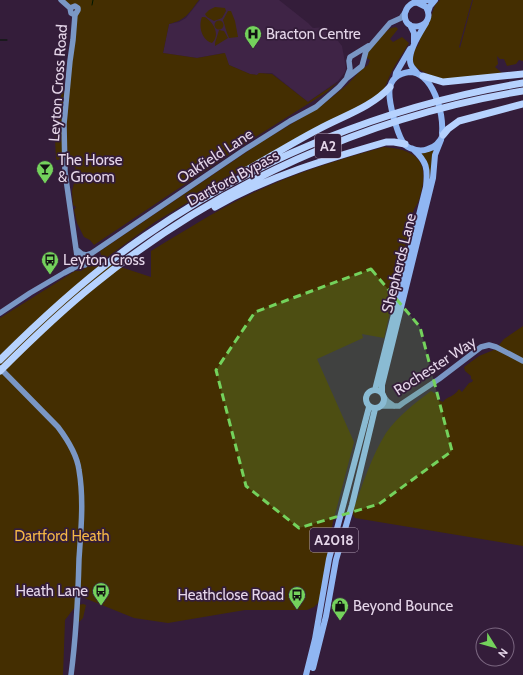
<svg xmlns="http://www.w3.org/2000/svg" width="523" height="675" font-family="Cabin,sans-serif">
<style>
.built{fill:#3f2446}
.green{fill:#442e01}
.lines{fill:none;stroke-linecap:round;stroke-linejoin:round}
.stream{stroke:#001700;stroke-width:1}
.secondary{stroke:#7a97c5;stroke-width:5.5}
.primary{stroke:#90b6f2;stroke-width:6}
.highway{stroke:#b6d2fe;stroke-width:7}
.marked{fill:#74d25c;fill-opacity:0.2;stroke:#74d25c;stroke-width:3;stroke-dasharray:8 5;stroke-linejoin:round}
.labels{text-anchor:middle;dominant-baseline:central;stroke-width:3.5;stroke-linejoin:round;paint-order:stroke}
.shield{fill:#341d3a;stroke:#b09eb4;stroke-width:1}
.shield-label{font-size:14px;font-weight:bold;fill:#e5d6e9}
.poi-label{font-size:15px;fill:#e5d6e9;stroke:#341d3a;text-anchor:start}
.street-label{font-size:15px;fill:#e5d6e9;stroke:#341d3a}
.park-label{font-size:15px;fill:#f3b645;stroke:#341d3a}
</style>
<rect width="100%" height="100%" fill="#341d3a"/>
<path class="built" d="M 200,0 L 279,0 L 308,23 L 313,28 L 327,27 L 342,46 L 346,68 L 345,72 L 338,81 L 308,102 L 272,73 L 259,73 L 257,75 L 250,74 L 229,65 L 224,53 L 197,58 L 163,53 L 169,24 L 179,22 L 186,18 Z"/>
<path class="green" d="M 61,0 L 199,0 C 189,13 186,20 169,24 L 163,53 L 197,58 L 225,53 L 229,65 L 250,74 L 257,75 L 259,73 L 272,74 L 308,102 L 338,82 L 327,92 L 254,138 L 94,245 L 90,240 L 84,237 L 77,223 L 74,210 L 76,207 L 73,205 L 72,191 L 75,179 L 74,171 L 76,167 L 69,166 L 68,162 L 66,126 L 76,11 Z
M 440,0 L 472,0 L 459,47 L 460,48 L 473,0 L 523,0 L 523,61 L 519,60 L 516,64 L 507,66 L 504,59 L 500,59 L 497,56 L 498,64 L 495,67 L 502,73 L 443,82 L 422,71 L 415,67 L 412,61 L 415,48 L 417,47 L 420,41 L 419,40 L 431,17 L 435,5 Z
M 215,7 L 225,8 L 226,11 L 222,18 L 214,21 L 207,17 L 205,14 L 209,10 Z
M 228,11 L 231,11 L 235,21 L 238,37 L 229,38 C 226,31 225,26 223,20 Z
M 202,17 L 205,17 C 213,22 221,34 212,43 C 202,40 198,27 202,17 Z
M214.5 25a4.5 4.5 0 1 1 9 0a4.5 4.5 0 1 1-9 0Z
M 396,27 L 398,29 L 390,39 L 393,42 L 402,37 L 409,43 C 404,52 397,61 392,71 C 387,81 386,88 378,96 L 291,142 L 235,174 L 155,222 L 106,258 L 101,255 L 100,251 L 260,143 L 321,106 L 347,85 L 361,70 L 368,65 L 370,60 L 367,58 L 367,52 L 385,32 L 391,28 Z
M 219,30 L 224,31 L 228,38 L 215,46 L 215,43 Z
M 63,87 L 64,88 L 62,121 L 61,122 L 55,121 Z
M 58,126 L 62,127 L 62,159 L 57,160 L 56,158 L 55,139 Z
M 384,147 C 411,149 429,158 422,188 C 420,196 419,203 414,209 L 384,338 L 362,334 L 363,338 L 317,359 L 354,442 L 333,522 L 319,602 L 314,607 L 307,610 L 245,610 L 168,623 L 134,618 L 82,597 L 76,596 L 75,607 L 65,620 L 63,675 L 0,675 L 0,318 L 75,271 C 85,272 88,265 93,258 L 151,277 L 151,251 C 176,236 201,220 227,206 C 277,179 329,162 384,147 Z
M 434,150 L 429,184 L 379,390 L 375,389 L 428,181 L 419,154 Z
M 523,326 L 523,546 L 355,518 L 352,513 C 361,489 372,455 386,433 C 398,416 415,403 431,391 L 436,394 L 438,400 L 443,402 C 447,396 453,398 459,389 L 462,392 L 469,383 L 472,382 L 473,380 L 471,379 L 471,376 L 465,371 L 464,367 L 479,356 L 496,349 L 504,339 Z
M 83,604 L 86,605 L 83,618 L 78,623 L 79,605 Z"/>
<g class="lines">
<path class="stream" d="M 92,5 L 93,0
M 0,40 L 7,40"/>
<path class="secondary" d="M 61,0 L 70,8 L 71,13 L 75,15
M 70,8 L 75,6 L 78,8 L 78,10 L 75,15 L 73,40 L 70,61 L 64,124 L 65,172 L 77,256 L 76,261 L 72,269
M 347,77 L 350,69 L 349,61 L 350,57 L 368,46
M 76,249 L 82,254 L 86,255 L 92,253 L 244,150 L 290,121 L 316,107 L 339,87 L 347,78 L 362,66 L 366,51 L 390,23 L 401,18 L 406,11
M 0,313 L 30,293 L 64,273 L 79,265 L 85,265 L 92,253
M 0,368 L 58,427 C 67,439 77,454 79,470 C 84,499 81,530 79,559 C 78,598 76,637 71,675
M 384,397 L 387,401 L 394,406
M 381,406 L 399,406 L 403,403 L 439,379 L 481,347 L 489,345 L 496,347 L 523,361"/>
<path class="primary" d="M 418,3 L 426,7 C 438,28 402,35 405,13 C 406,9 409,5 413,3 C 418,2 423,2 428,0
M 428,12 L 430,6 L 435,0
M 410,25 L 414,33 L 414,43
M 409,72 C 433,72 444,113 442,133 L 443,135 C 440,142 436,147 428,149 C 421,152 411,150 405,145 C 399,138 397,128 394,119 C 389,100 382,76 409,72 Z
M 417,73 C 415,70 412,68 411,65 C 406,54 420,33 426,23
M 395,78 L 396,73 L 410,49
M366 399a9 9 0 1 1 18 0a9 9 0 1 1-18 0Z
M 375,390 L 426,187 C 428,168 427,162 413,149
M 382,393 L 382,385 L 433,178 L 435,155 L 441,140
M 313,668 L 326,616 L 336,560 L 352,505 L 375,409
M 306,675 L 315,639 L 329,559 L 369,407"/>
<path class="highway" d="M 423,76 L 443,82 L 523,74
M 443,135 L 448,129 L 459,121 L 523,104
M 245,171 C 270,157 294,142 319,129 C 343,116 372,107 390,87
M 215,207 C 269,176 327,159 386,142 L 394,142 L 405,144
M 0,360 C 45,315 92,272 145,236 C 257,158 388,105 523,83
M 0,371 C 31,340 62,310 96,283 C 218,184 368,116 523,91"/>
</g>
<path class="marked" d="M 371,269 L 420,327 L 452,451 L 379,504 L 299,528 L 246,486 L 216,370 L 255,312 Z"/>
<defs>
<g id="hospital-pin" transform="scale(0.9)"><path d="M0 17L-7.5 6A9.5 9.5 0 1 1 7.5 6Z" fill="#74d25c" stroke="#341d3a"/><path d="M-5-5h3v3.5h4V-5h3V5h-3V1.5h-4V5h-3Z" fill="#111"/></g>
<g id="bar-pin" transform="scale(0.9)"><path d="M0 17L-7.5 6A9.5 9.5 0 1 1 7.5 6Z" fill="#74d25c" stroke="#341d3a"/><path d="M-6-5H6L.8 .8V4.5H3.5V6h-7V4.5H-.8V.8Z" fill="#111"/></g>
<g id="bus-pin" transform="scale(0.9)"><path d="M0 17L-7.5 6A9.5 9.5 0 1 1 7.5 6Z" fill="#74d25c" stroke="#341d3a"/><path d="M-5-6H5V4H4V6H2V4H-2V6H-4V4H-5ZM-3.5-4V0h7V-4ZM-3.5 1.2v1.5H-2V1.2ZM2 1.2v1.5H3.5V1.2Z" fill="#111"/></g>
<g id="shop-pin" transform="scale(0.9)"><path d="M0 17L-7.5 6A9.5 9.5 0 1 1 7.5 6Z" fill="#74d25c" stroke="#341d3a"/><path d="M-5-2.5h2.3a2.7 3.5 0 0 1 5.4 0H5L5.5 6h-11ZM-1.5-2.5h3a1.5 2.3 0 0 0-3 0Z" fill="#111"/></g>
</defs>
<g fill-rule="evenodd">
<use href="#hospital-pin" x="253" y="34"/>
<use href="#bar-pin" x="45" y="169"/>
<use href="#bus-pin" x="50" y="260"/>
<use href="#bus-pin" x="101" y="591"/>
<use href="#bus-pin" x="297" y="595"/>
<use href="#shop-pin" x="340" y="606"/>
</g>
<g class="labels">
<g class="shield">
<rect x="315" y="134" width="26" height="24" rx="3"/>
<rect x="310" y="528" width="48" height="24" rx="3"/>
</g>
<g class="shield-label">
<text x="328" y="146">A2</text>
<text x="334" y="540">A2018</text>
</g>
<g class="poi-label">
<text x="266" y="34">Bracton Centre</text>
<text x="58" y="160">The Horse<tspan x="58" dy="17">&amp; Groom</tspan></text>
<text x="63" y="260">Leyton Cross</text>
<text x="88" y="591" text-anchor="end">Heath Lane</text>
<text x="284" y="595" text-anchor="end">Heathclose Road</text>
<text x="353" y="606">Beyond Bounce</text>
</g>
<g class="street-label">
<text transform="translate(58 83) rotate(-86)">Leyton Cross Road</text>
<text transform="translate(215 156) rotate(-33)">Oakfield Lane</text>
<text transform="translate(233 178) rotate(-28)">Dartford Bypass</text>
<text transform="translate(399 263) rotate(-76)">Shepherds Lane</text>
<text transform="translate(435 366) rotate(-33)">Rochester Way</text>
</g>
<g class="park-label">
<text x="62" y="536">Dartford Heath</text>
</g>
</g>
<g transform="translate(495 647) rotate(127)"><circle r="19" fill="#341d3a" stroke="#7b6780"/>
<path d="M0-3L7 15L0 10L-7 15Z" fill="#74d25c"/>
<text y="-6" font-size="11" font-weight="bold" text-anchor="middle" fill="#e5d6e9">N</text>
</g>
</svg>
